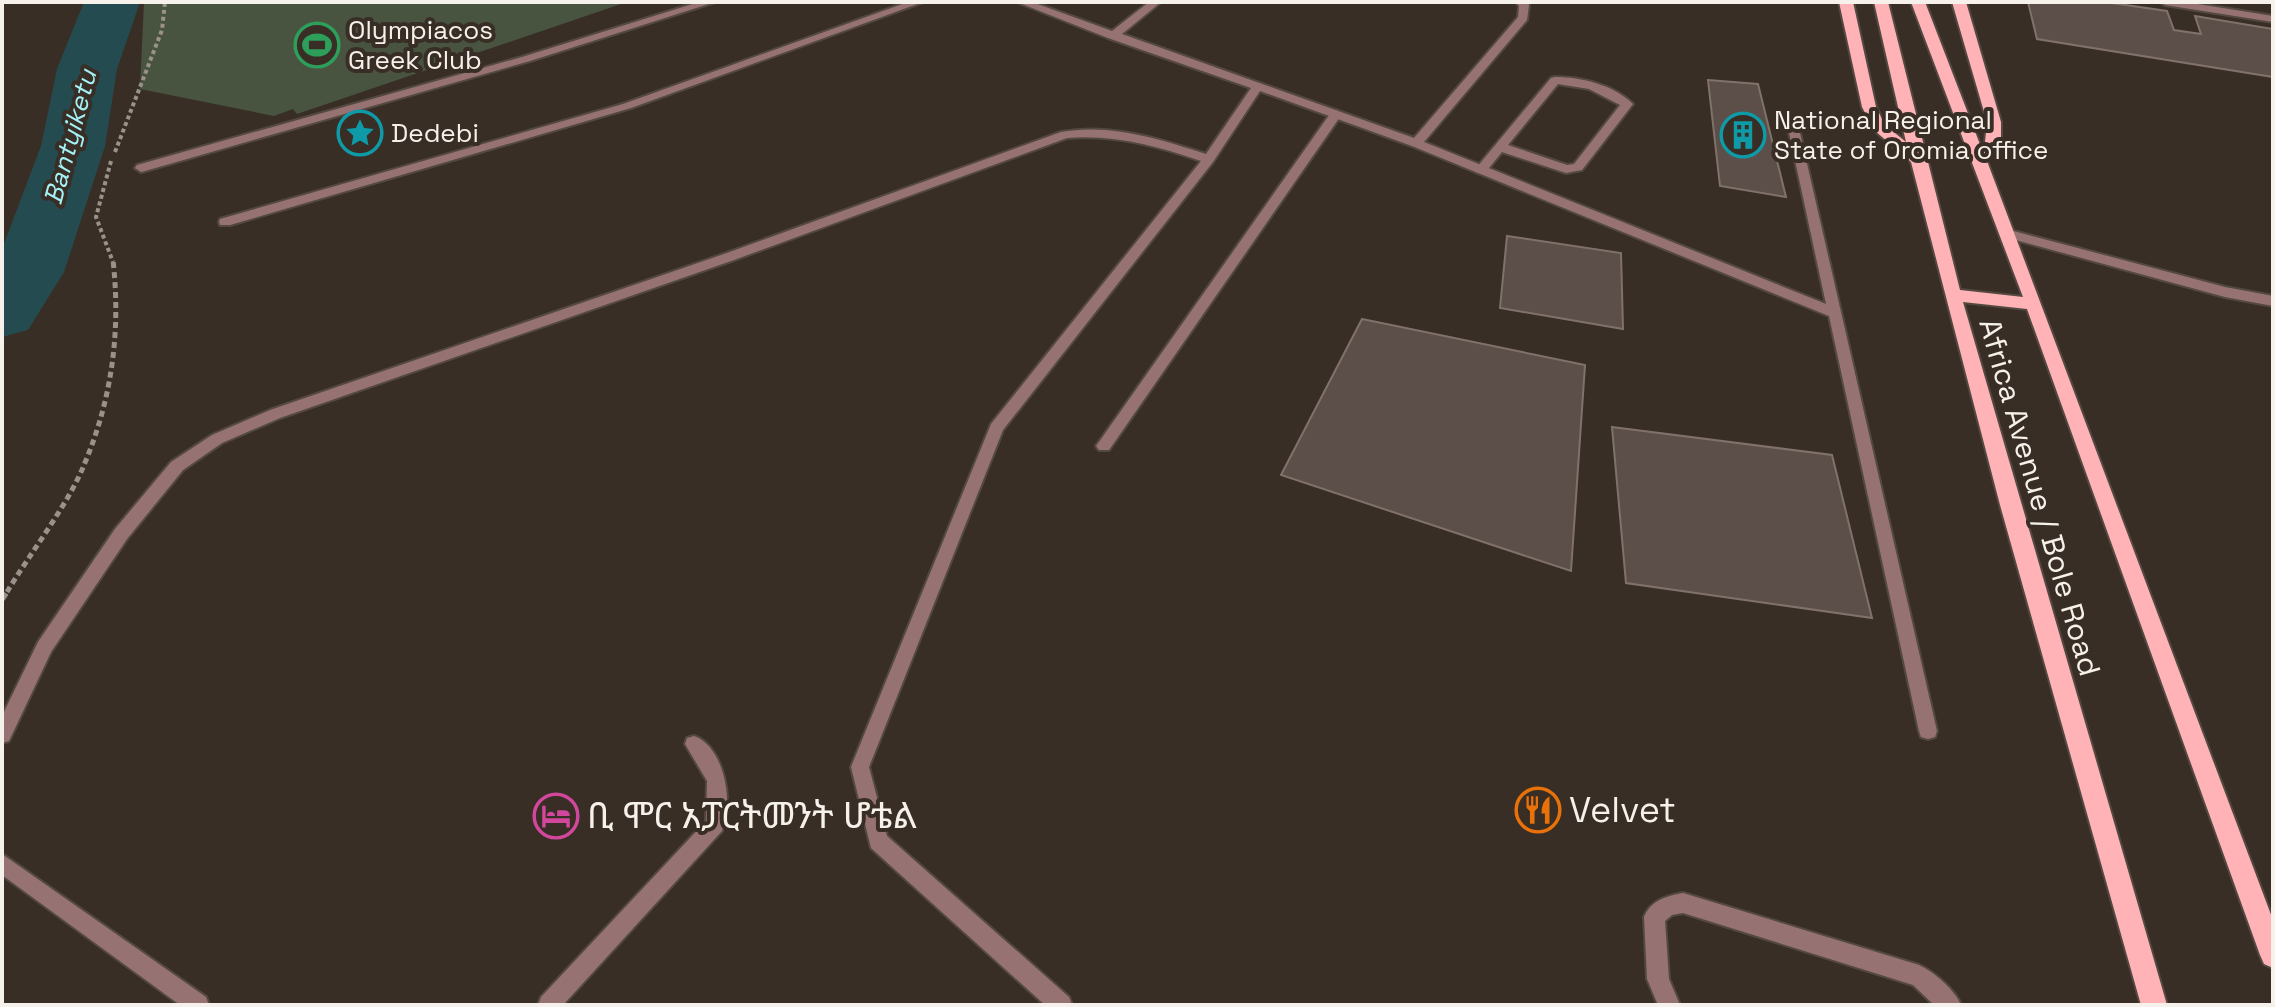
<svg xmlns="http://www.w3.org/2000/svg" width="2275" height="1007" font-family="'Space Grotesk','Noto Sans Ethiopic',sans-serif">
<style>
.green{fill:#485440}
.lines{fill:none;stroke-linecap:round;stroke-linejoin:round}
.river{fill:#244c50;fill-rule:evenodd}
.building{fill:#5c4e48;stroke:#80726b;stroke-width:2}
.service-casing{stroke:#534941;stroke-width:4}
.minor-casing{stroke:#534941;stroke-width:4}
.primary-casing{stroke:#534941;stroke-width:4}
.path-far2{stroke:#9a928a;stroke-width:4;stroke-dasharray:4 3;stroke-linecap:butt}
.path-far1{stroke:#9a928a;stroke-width:5;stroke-dasharray:6 4;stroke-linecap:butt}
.path{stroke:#9a928a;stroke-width:6;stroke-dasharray:7 5;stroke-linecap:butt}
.service{fill:#977273;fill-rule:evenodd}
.minor{fill:#977273;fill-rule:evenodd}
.primary{fill:#ffb3b6;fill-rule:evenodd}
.labels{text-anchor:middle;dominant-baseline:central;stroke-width:8;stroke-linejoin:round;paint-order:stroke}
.far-poi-label{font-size:26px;fill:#f7f1eb;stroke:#382e25;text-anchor:start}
.far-water-label{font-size:26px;font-style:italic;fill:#a5f1f8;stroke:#382e25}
.street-label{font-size:30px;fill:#f7f1eb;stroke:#382e25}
.near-poi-label{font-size:36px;fill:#f7f1eb;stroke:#382e25;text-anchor:start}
</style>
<rect width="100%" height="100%" fill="#382e25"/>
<path class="green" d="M 144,2 L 627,2 L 297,114 L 293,109 L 274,116 L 140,89 Z"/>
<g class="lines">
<path class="river" d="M 84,2 L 140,2 L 117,69 L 105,146 L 64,272 L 28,330 L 2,337 L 2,249 L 41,146 L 57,69 Z"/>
</g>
<path class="building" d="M 2028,2 L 2105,2 L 2167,11 L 2174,30 L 2201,34 L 2195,16 L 2273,29 L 2273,77 L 2037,39 Z
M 1708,80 L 1758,84 L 1786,197 L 1720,186 Z
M 1507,236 L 1621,253 L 1623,329 L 1500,308 Z
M 1362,319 L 1585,365 L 1571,571 L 1281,475 Z
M 1612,427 L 1832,455 L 1872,618 L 1626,583 Z"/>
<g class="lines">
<g class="service-casing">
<path id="service" d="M 2160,2 L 2185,2 L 2273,16 L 2273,22 L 2165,5 Z
M 1555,77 C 1581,77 1614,85 1633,104 L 1582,170 L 1566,173 L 1502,152 L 1485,173 L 1477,173 L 1477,167 L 1551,78 ZM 1558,84 L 1589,89 L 1620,105 L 1574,164 L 1567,165 L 1508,145 Z
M 1336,110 L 1342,114 L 1109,450 L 1099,450 L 1096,446 L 1099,442 L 1332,111 Z
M 1683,893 L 1919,965 C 1934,972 1955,990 1961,1005 L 1934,1005 L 1913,985 L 1683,913 L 1672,915 L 1665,921 L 1669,979 L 1680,1005 L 1658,1005 L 1647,979 L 1644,917 C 1651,900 1667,896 1683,893 Z"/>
</g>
<g class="minor-casing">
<path id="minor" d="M 699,2 L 715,2 L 530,61 L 145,171 L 141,172 L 135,168 L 137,165 L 522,57 Z
M 908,2 L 923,2 L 631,108 L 230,225 L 220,225 L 219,222 L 220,219 L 623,104 Z
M 1017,2 L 1032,2 L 1112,31 L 1149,2 L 1161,2 L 1122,34 L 1414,138 L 1518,17 L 1519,6 L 1516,2 L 1527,2 L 1529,5 L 1527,20 L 1424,142 L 1826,304 L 1787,123 L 1793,119 L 1797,120 L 1937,731 L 1935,737 L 1928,739 L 1921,737 L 1919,731 L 1829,316 L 1412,146 L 1260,91 L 1213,162 L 1003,430 L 869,767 L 887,836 L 1069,997 L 1072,1005 L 1045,1005 L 871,848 L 851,767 L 991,424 L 1201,161 C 1157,146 1114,134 1067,138 L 734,260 L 280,418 L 222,443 L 183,470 L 127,539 L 51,652 L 9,741 L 2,743 L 2,716 L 38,642 L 115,529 L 171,462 L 212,435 L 270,410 L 724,254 L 1061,132 C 1110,123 1160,139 1206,154 L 1251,88 L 1108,38 Z
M 2006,229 L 2225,287 L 2273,296 L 2273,306 L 2225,297 L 2001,236 L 2001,230 Z
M 694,736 C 725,747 734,804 722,831 L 563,1005 L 538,1005 L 541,997 L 706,821 L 707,781 L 685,744 L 687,738 Z
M 2,854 L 206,997 L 209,1005 L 180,1005 L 2,875 Z"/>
</g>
<g class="primary-casing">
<path id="primary" d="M 1839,2 L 1853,2 L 1876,107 L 1885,125 L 1906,142 L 1874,2 L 1888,2 L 1960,290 L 2023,297 L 1911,2 L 1925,2 L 1981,147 L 1985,142 L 1987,122 L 1952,2 L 1966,2 L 2001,122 L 2001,142 L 1987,161 L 2273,920 L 2273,968 L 2264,964 L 2260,955 L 2027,309 L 1963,302 L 2167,1005 L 2141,1005 L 2000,505 L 1911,162 L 1874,130 L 1862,107 Z"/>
</g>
<path class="path-far2" d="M 115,152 L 162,30 L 165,2
M 111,161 L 96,217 L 113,262"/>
<path class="path-far1" d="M 7,592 C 29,555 69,503 84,465 C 112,399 121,331 113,260"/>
<path class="path" d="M 2,599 L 8,590"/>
<use href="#service" class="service"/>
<use href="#minor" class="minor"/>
<use href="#primary" class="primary"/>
</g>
<defs>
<g id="stadium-ring" transform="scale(2.3)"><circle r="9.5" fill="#382e25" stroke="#2e9e5b" stroke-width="1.5"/><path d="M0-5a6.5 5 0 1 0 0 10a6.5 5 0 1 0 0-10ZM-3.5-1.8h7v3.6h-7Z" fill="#2e9e5b"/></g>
<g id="sight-ring" transform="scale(2.3)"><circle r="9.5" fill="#382e25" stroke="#0f9aa8" stroke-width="1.5"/><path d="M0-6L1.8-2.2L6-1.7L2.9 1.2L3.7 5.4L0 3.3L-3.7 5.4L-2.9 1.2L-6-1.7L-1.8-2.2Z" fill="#0f9aa8"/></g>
<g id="building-ring" transform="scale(2.3)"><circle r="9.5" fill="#382e25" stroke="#0f9aa8" stroke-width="1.5"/><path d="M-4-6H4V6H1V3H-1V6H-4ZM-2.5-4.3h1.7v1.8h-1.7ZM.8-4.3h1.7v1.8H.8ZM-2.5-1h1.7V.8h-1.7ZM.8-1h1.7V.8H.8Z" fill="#0f9aa8"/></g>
<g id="restaurant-ring" transform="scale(2.3)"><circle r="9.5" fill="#382e25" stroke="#e8710a" stroke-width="1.5"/><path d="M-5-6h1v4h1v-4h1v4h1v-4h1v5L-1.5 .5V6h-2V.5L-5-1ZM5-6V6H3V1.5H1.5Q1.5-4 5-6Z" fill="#e8710a"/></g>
<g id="hotel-ring" transform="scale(2.3)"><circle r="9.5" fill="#382e25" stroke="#d1479c" stroke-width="1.5"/><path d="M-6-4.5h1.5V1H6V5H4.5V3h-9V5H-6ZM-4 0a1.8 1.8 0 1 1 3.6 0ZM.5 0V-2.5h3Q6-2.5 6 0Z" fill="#d1479c"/></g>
</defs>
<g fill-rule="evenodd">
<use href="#stadium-ring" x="317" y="45"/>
<use href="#sight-ring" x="360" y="133"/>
<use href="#building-ring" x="1743" y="135"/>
<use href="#restaurant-ring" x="1538" y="810"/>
<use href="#hotel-ring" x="556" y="816"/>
</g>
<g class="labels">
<g class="far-poi-label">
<text x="348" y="30">Olympiacos<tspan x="348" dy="30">Greek Club</tspan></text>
<text x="1774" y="120">National Regional<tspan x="1774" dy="30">State of Oromia office</tspan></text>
<text x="391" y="133">Dedebi</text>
</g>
<g class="far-water-label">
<text transform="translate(70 137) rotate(-75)">Bantyiketu</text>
</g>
<g class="street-label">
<text transform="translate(2040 497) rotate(74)">Africa Avenue / Bole Road</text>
</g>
<g class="near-poi-label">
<text x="1569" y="810">Velvet</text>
<text x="587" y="816">ቢ ሞር አፓርትመንት ሆቴል</text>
</g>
</g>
<rect width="2275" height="1007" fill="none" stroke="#f7f1eb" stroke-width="8"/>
</svg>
